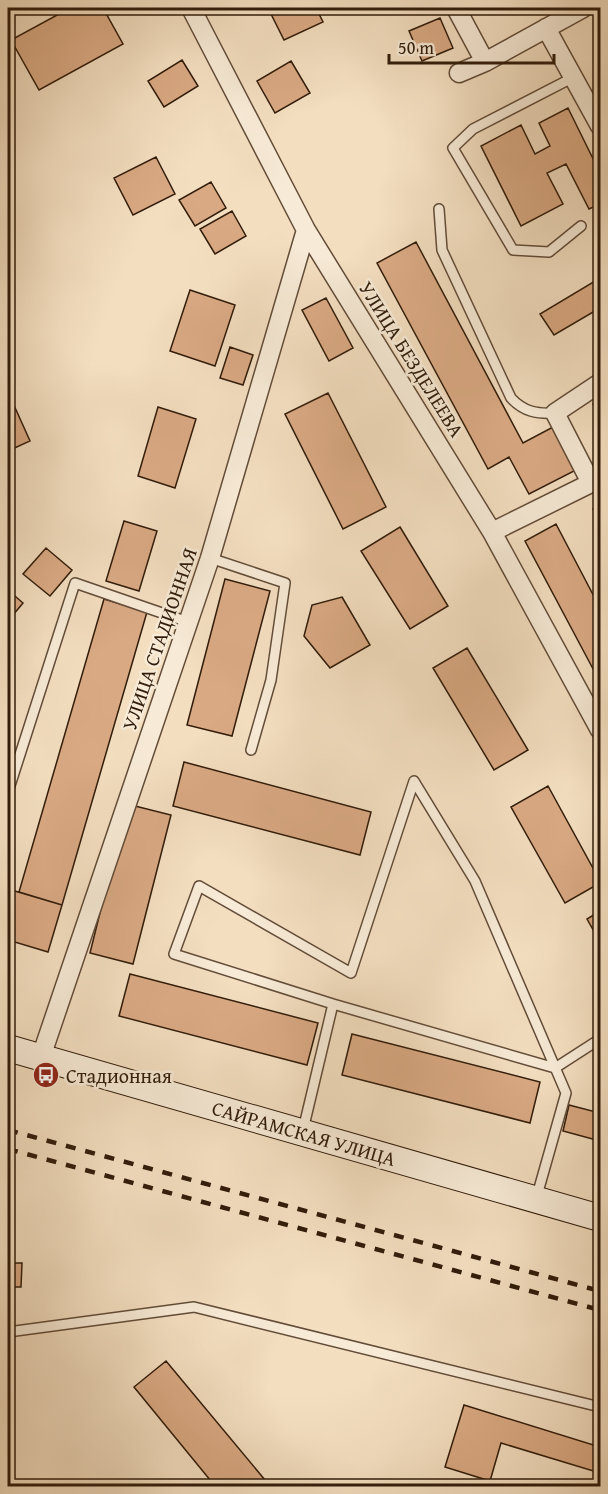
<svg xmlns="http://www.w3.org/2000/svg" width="608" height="1494" font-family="'Gentium Book Plus',serif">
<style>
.building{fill:#d9a983;stroke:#311c0a;stroke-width:1.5}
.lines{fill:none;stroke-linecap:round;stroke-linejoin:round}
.lane-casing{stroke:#624c38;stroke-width:12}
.street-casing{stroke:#624c38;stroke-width:21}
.secondary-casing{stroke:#311c0a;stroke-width:28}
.lane{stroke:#f7ead6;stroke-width:9}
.street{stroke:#f7ead6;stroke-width:18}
.secondary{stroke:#f7ead6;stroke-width:26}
.rail{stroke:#311c0a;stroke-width:4.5;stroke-dasharray:10 10;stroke-linecap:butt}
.labels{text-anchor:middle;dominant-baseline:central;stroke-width:5;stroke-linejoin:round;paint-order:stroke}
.street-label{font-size:20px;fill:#311c0a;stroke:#f7ead6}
.poi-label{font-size:20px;fill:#311c0a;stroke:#f7ead6;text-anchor:start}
</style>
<rect width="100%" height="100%" fill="#f3dec0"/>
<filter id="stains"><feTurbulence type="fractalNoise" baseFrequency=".00333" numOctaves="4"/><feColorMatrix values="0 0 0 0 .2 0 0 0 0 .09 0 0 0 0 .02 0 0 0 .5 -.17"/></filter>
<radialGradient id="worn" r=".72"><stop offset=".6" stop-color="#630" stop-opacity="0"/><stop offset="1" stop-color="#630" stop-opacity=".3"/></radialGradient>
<path class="building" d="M 70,8 L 103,8 L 123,44 L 39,90 L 11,40 Z
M 268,8 L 316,8 L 323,22 L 284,40 Z
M 440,18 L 453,48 L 422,61 L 409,31 Z
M 182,60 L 198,86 L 164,107 L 148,81 Z
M 291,61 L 310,93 L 275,113 L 257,81 Z
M 568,108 L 600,173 L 600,204 L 589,209 L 566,164 L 547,173 L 563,204 L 521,226 L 481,146 L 521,125 L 535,154 L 550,146 L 539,123 Z
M 156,157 L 175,194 L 133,215 L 114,178 Z
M 211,182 L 226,208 L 195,226 L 179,200 Z
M 232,211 L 246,236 L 215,254 L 200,229 Z
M 416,242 L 523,443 L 553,427 L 576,470 L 529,494 L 509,457 L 488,469 L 377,263 Z
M 600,278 L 600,308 L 554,335 L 540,314 Z
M 190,290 L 235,305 L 215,366 L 170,351 Z
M 326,298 L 353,348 L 329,361 L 302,310 Z
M 230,347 L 253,355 L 243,385 L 220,378 Z
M 8,392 L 30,441 L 8,451 Z
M 328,393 L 386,507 L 343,529 L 285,414 Z
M 600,399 L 600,418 L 593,404 Z
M 158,407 L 196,419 L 175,488 L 138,476 Z
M 600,505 L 600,523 L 593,509 Z
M 124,521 L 157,531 L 139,591 L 106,581 Z
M 556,524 L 600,608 L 600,682 L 525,541 Z
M 400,527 L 448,606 L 410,629 L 361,551 Z
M 46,548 L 72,570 L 50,596 L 23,574 Z
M 225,579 L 270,591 L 232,736 L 187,725 Z
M 8,590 L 23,603 L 8,621 Z
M 342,597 L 370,645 L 330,668 L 304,636 L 312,605 Z
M 104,599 L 147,612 L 62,905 L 19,892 Z
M 467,648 L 528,750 L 494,770 L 433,668 Z
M 184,762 L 371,812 L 360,855 L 173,806 Z
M 548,786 L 600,881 L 600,883 L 565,903 L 511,807 Z
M 127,804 L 171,815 L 133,964 L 90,953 Z
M 8,889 L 62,905 L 48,952 L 8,940 Z
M 600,911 L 600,942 L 587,919 Z
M 130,974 L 318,1023 L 307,1065 L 119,1016 Z
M 352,1034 L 540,1082 L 530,1123 L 342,1075 Z
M 569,1105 L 600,1113 L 600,1141 L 563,1131 Z
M 8,1263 L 22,1263 L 21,1287 L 8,1287 Z
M 166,1361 L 270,1486 L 215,1486 L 134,1387 Z
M 464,1405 L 600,1447 L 600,1473 L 501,1443 L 490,1481 L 445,1467 Z"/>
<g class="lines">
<g class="lane-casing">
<path id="lane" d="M 574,77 L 473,129 L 453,148 L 513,250 L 549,252 L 581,226
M 439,209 L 442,250 L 511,398 C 524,412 537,414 555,413
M 210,558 L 285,583 L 271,680 L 251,750
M 8,792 L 75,583 L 188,622
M 333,1004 L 555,1068 L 600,1039
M 303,1130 L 333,1004 L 174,954 L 199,886 L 351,973 L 414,781 L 475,881 L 566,1093 L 536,1199
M 8,1332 L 194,1307 L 600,1407"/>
</g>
<g class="street-casing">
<path id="street" d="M 191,8 L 306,230 L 492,532 L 600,730
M 456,8 L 485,62
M 546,28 L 600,126
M 459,73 L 485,62 L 583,8
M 492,532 L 591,483 L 555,413 L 600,383
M 41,1057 L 210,558 L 306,230"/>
</g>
<g class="secondary-casing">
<path id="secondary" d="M 8,1048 L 600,1218"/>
</g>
<use href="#lane" class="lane"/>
<use href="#street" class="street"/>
<use href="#secondary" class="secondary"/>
<path class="rail" d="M 8,1130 L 600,1291
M 8,1149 L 600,1310"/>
</g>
<defs>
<g id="bus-disc" transform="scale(1.35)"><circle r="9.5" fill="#8f2418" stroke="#f7ead6"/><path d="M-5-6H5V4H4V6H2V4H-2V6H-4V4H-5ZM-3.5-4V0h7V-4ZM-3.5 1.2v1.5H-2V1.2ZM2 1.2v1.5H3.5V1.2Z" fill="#fff"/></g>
</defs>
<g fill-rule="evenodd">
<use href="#bus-disc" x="46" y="1075"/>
</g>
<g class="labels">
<g class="street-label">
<text transform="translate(412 359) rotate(58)">УЛИЦА БЕЗДЕЛЕЕВА</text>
<text transform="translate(159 639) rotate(-71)">УЛИЦА СТАДИОННАЯ</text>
<text transform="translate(304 1133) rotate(16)">САЙРАМСКАЯ УЛИЦА</text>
</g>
<g class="poi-label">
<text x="66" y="1075">Стадионная</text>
</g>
</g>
<rect width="608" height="1494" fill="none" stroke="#f3dec0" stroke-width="30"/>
<rect x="9" y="9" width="590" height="1476" fill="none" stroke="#311c0a" stroke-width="3"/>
<rect x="15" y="15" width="578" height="1464" fill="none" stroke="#311c0a" stroke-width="1.5"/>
<path d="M389 54v9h165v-9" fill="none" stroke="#311c0a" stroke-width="3"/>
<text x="398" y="54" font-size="18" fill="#311c0a" stroke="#f7ead6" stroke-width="4.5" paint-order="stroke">50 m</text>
<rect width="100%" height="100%" filter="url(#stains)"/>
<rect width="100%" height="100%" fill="url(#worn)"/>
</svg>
